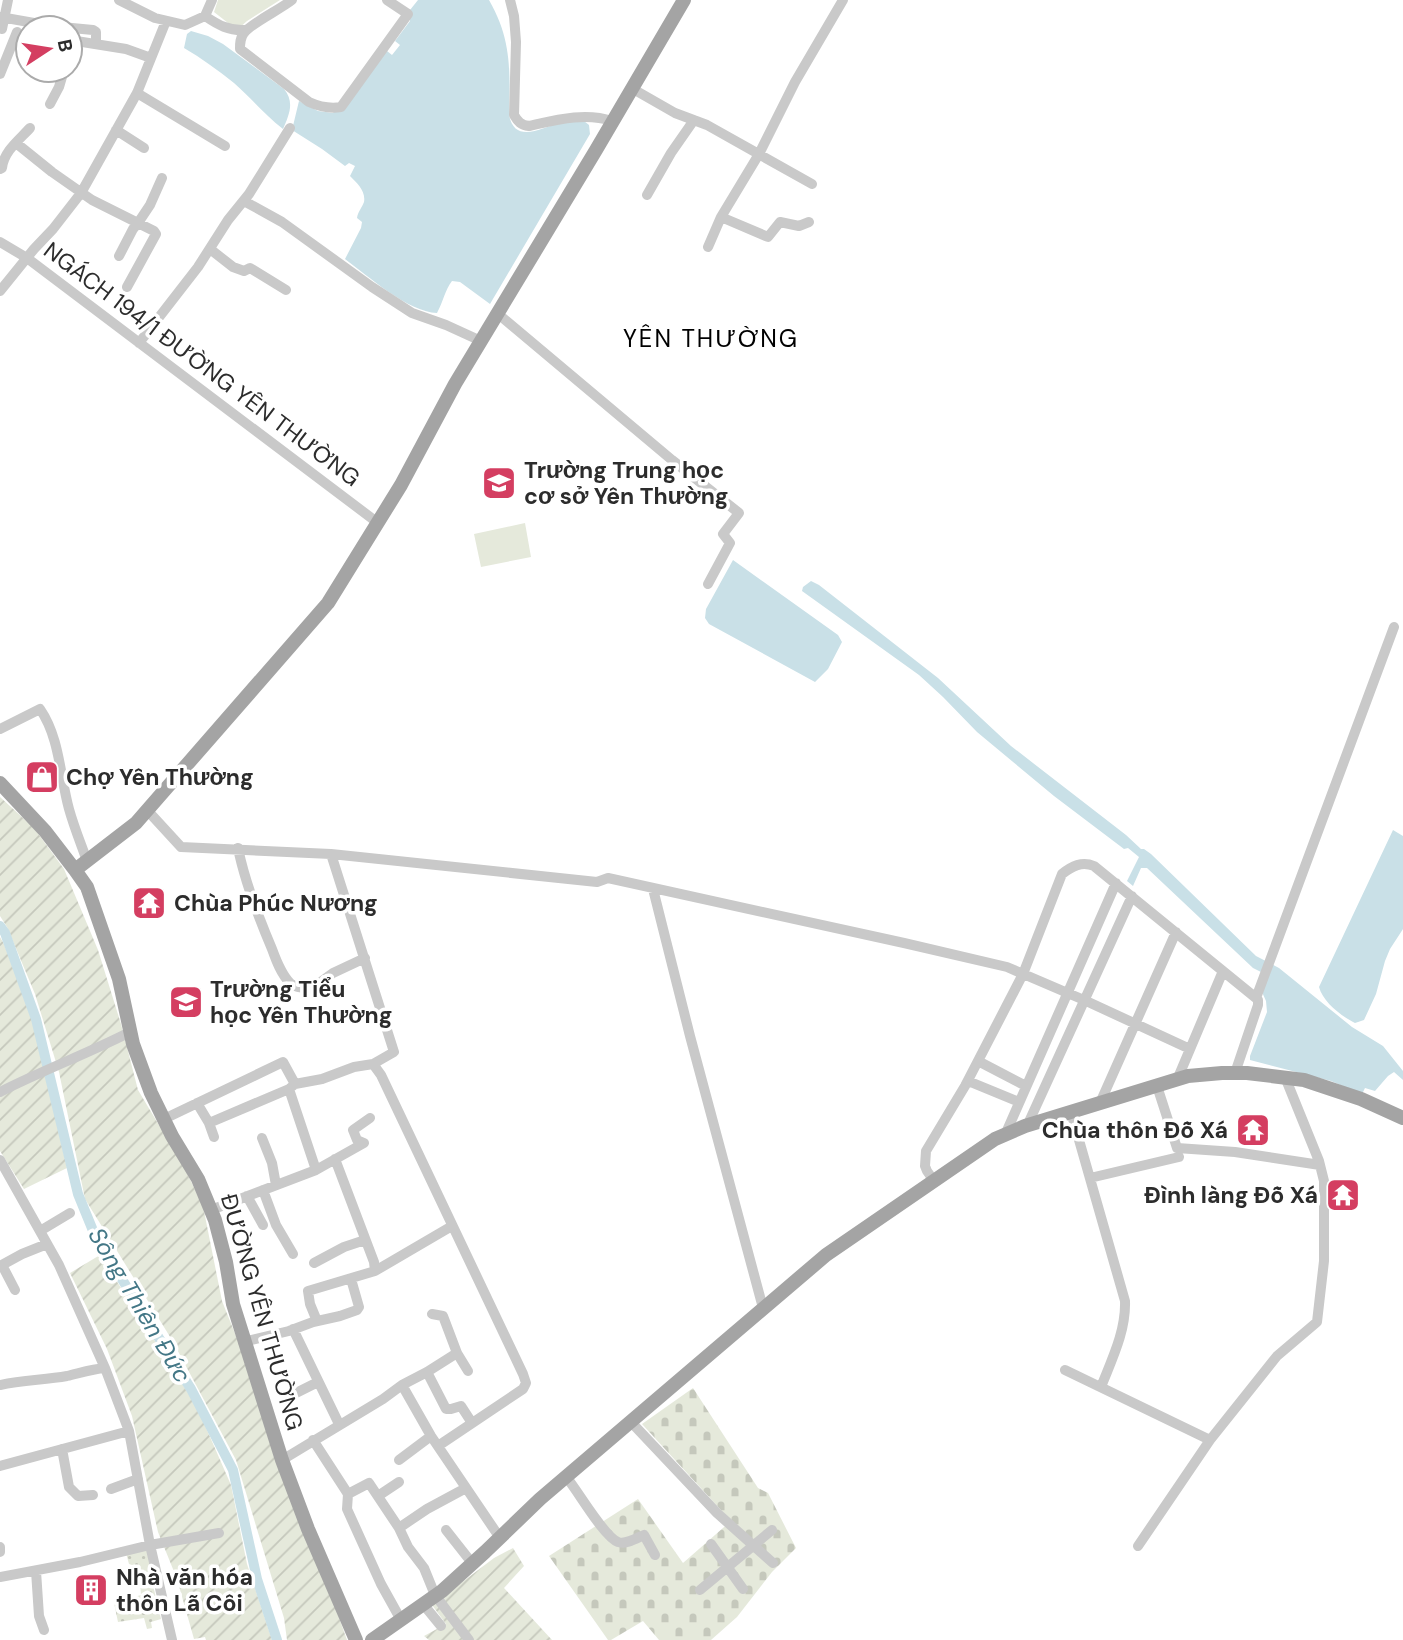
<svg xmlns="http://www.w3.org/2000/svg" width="1403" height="1640" font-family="'DM Sans',sans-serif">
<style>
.grass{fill:#e5e9db}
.cemetery{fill:url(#cemetery-stones)}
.park{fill:url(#park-dots)}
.garden{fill:url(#garden-furrows)}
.water{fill:#c9e0e7}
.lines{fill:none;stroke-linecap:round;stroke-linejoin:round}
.canal{stroke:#c9e0e7;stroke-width:10}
.minor{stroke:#c9c9c9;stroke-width:10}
.major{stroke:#a4a4a4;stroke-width:14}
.labels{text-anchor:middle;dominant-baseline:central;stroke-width:7;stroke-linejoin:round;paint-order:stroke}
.street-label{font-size:23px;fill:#2c2c2c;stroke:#fff}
.poi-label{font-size:23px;font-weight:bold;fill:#2c2c2c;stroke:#fff;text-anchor:start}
.neighbourhood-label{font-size:24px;letter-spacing:2px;fill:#000;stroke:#fff}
.water-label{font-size:24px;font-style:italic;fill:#437786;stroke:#fff}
</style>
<defs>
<pattern id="cemetery-stones" width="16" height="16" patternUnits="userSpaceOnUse" patternTransform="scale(1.75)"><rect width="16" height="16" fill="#e5e9db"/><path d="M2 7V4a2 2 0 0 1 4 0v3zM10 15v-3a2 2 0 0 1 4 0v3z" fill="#c5c8bc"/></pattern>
<pattern id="park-dots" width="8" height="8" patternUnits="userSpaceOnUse" patternTransform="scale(1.75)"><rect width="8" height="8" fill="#e5e9db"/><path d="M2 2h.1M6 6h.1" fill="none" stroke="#c5c8bc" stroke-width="1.8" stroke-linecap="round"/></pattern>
<pattern id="garden-furrows" width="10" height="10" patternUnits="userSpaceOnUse" patternTransform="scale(1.75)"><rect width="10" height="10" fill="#e5e9db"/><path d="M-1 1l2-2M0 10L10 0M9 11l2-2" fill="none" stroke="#c5c8bc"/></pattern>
</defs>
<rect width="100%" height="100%" fill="#fff"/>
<path class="grass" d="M 218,0 L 280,0 L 247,21 L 237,30 L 214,12 Z
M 525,523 L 531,557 L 481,567 L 474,534 Z"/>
<path class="cemetery" d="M 693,1388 L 758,1488 L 768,1493 L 796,1548 L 772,1572 L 737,1617 L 711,1640 L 659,1640 L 643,1621 L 611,1640 L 608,1640 L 549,1556 L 638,1499 L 683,1563 L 731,1521 L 642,1424 Z"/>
<path class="park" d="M 147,1546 L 153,1573 L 139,1575 L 135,1566 L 129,1564 L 126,1553 Z
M 152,1581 L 161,1619 L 151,1622 L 152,1628 L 147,1629 L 144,1618 L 118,1622 L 114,1603 L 141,1595 L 140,1583 Z"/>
<path class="garden" d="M 0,797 L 34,828 L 64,869 L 98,950 L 121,1024 L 138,1090 L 184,1167 L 203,1206 L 222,1301 L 254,1381 L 347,1640 L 287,1640 L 284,1618 L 236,1460 L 172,1340 L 85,1199 L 59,1072 L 35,994 L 7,927 L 0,916 Z
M 0,937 L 4,944 L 33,1021 L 67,1168 L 24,1189 L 0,1151 Z
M 100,1255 L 197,1407 L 231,1485 L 247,1564 L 272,1640 L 206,1640 L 205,1637 L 194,1639 L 177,1579 L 158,1532 L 132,1416 L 107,1349 L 70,1273 Z
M 513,1548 L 524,1566 L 504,1588 L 552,1640 L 429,1640 L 424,1636 L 446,1624 L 432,1605 L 494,1558 Z"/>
<path class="water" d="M 418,0 L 489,0 C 512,40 510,71 509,115 C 515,145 542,127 561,123 C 568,121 576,122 584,121 L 589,125 L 590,134 L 490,304 L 460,282 L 452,281 C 445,290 443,302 437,313 C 408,312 368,276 345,259 L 361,228 L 362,222 L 357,218 C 358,211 362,208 364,202 C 366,191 357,183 350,176 L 355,166 L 349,163 L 345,166 L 322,149 L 292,130 L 299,101 L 318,111 L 333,113 L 387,51 L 392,55 L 400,45 L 395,41 L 410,21 L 410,10 Z
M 191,31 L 208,36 L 223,44 L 284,89 C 295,102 289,115 283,129 C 265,115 251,98 234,83 C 218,70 201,58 184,48 L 187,34 Z
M 733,560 L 838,635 L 842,642 L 828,669 L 815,682 L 709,624 L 705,618 L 706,609 Z
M 811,581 L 819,585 L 938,678 L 1011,746 L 1126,835 L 1141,849 L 1144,849 L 1151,854 L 1256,956 L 1279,968 L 1352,1027 L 1383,1046 L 1403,1071 L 1403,1080 L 1394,1072 L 1388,1076 L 1375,1091 L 1365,1088 L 1362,1094 L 1331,1081 L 1250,1060 L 1250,1056 L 1267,1012 L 1266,1001 L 1262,992 L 1261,972 L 1253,968 L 1147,868 L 1141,868 L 1133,886 L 1127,881 L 1139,857 L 1128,848 L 1124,849 L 1054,796 L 977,732 L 943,697 L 919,675 L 802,591 L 803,587 Z
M 1393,830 L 1403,836 L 1403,929 L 1390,949 L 1385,961 L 1376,994 L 1364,1020 L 1355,1023 C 1341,1016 1323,1002 1319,987 Z"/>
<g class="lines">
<path class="canal" d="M 0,926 L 5,933 L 36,1019 L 78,1194 L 96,1238 L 191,1389 L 233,1470 L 257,1579 L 277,1640"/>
<path class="minor" d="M 119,0 L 155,18 L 185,25 L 205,16 L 212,0
M 292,0 C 281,9 250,24 244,33 C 240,38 240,43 240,49 L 309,102 C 320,107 329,109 341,107 L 408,14 L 387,0
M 510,0 L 514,16 L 516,42 L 514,115 C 518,122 521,125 529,126 C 556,120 585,112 612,121
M 205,16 C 218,25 229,31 245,30
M 0,17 L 51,26 L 93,30 L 96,32 L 96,44
M 2,29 L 8,0
M 70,40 L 126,49 L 151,58
M 0,74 L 17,32
M 633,89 L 675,113 L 707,125 L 812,184
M 137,93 L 225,146
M 50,104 L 59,87 L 64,70
M 116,130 L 144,148
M 16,143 L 52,172 L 92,200 L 154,231 L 156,234 L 127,287
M 0,169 L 2,168 C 4,151 19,140 30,128
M 647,195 L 671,153 L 694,120
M 244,201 L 282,222 L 372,287 L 412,313 L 446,325 L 481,341
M 721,217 L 768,237 L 780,222 L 799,226 L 809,222
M 0,242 L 27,258 L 378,523
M 708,247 L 721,217 L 759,154 L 795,82 L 843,0
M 210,249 L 233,267 L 244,271 L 250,268 L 286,290
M 119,256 L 133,229 L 138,223 L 150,205 L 162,178
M 0,291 L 34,249 L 53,229 L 81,193 L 137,93 L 166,21
M 497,313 L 672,460 L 739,513 L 723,534 L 730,543 L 708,584
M 139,343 L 198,267 L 228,220 L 249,194 L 290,128
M 0,729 L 40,709 C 60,738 60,777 69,809 C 74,827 81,844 87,861
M 147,810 L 181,847 L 331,854 L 597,882 L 608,878 L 904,943 L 1007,967 L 1084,1000 L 1190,1049
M 238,848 C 245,883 258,916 272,949 C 276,960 281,974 290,983 C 295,988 304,988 311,989 L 333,973 L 365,958
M 653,889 L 690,1036 L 763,1308
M 978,1061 L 1026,1086
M 373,1064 L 381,1075 L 523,1374 L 526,1383 L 523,1389 L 438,1446
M 1235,1073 L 1258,1005 L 1258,1000 L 1256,998 L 1394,627
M 1177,1080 L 1223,971
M 968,1081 L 1019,1102
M 1157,1086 L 1177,1148 L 1235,1152 L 1320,1165
M 289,1089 L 316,1170
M 0,1092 C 43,1070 87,1054 130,1032
M 197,1103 L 209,1123 L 214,1137
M 1100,1103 L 1176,932
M 1071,1112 L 1125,1301 C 1126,1331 1112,1359 1101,1387
M 164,1119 L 283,1062 L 295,1084
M 209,1123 L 289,1089 L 295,1084 L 322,1079 L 354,1067 L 373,1064 L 394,1052 L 331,854
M 1027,1126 L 1132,896
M 1005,1135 L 1116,883
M 262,1138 L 272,1163 L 276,1185
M 335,1159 L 374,1262 L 375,1271
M 0,1160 L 59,1265 L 105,1368 L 129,1431 L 150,1545 L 172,1640
M 1090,1178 L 1179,1157
M 934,1181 L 927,1171 L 925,1166 L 926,1151 L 965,1086 L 1023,974 L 1062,874 C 1072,866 1082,861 1094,866 L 1256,998
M 263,1190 L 276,1225 L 293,1254
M 247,1196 L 263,1225
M 211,1210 L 316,1170 L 364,1143 L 357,1140 L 353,1130 L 370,1118
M 40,1231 L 70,1213
M 314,1263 L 344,1247 L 365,1240
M 2,1265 L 15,1290
M 0,1266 L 22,1254 L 47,1244
M 432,1314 L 443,1316 L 457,1353 L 468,1371
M 317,1321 L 310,1304 L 308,1291 L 375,1271 L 452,1226
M 293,1329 L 339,1424
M 243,1342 L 289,1331 L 313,1322 L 340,1316 L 357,1310 L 359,1307 L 351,1279
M 1065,1370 L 1210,1440
M 427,1372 L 446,1409 L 451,1409 L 461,1406 L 472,1423
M 0,1385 C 22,1380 44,1380 67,1376 C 80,1373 92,1369 105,1368
M 402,1385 L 431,1436 L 500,1538
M 294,1394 L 318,1382
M 631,1422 L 717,1513 L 773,1563
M 313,1440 L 348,1494 L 347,1509 L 381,1584 L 401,1620
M 62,1449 L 69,1487 L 78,1496 L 93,1495
M 282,1460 L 383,1399 L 402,1385 L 427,1372 L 457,1353
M 399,1460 L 431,1436
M 0,1466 L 129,1431
M 567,1478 C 578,1491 604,1537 618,1542 C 625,1545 637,1538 644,1535 L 655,1555
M 111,1489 L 138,1479
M 348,1494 L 369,1483 L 399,1528 L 408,1547 L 424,1568 L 435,1595 L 469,1640
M 378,1496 L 399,1482
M 399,1528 L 427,1509 L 466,1488
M 446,1530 L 472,1563
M 711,1544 L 743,1589
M 1138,1546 L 1210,1440 L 1277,1356 L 1317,1322 L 1324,1261 L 1324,1181 L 1319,1161 L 1285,1077
M 0,1547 L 0,1552
M 36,1571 L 39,1616 L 44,1630
M 0,1577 L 80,1562 L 150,1545 L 219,1533
M 700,1590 L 772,1530
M 423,1604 L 441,1626"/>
<path class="major" d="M 0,783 L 45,831 L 75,870 L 87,887 L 119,979 L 133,1044 L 151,1093 L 172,1136 L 198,1179 L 215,1220 L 226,1262 L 233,1304 L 282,1460 L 308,1529 L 356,1640
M 75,870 L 136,823 L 328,603 L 401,485 L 455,384 L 596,150 L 684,0
M 372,1640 L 442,1591 L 485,1552 L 540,1499 L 826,1255 L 995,1139 L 1025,1126 L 1188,1076 L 1222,1073 L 1247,1073 L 1304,1080 L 1361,1099 L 1403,1118"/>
</g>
<defs>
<g id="school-square" transform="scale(1.75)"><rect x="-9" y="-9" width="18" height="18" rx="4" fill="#d43e61" stroke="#fff"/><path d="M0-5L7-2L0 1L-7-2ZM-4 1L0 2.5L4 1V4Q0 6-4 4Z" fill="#fff"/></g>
<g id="shop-square" transform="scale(1.75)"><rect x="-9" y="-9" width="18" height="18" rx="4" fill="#d43e61" stroke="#fff"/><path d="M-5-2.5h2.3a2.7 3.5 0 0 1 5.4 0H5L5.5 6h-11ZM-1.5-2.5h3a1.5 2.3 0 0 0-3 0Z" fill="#fff"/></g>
<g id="temple-square" transform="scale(1.75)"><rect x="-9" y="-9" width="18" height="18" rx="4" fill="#d43e61" stroke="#fff"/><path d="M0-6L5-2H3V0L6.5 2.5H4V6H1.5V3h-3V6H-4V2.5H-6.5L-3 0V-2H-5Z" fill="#fff"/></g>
<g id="building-square" transform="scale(1.75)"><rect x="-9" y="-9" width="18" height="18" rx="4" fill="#d43e61" stroke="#fff"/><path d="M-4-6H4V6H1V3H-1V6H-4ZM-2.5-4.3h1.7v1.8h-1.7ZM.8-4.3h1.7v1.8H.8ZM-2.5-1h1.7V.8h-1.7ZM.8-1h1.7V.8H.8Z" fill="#fff"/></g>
</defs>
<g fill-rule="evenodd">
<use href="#school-square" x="499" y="483"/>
<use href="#shop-square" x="42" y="777"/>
<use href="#temple-square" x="149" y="903"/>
<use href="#school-square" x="186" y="1002"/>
<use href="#temple-square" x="1253" y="1130"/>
<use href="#temple-square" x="1343" y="1195"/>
<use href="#building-square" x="91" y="1590"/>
</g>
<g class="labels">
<g class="street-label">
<text transform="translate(202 364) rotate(37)">NGÁCH 194/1 ĐƯỜNG YÊN THƯỜNG</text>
<text transform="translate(262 1312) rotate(74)">ĐƯỜNG YÊN THƯỜNG</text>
</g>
<g class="poi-label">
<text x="524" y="470">Trường Trung học<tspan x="524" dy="26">cơ sở Yên Thường</tspan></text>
<text x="66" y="777">Chợ Yên Thường</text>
<text x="174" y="903">Chùa Phúc Nương</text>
<text x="210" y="989">Trường Tiểu<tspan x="210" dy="26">học Yên Thường</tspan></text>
<text x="1228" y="1130" text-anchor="end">Chùa thôn Đỗ Xá</text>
<text x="1318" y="1195" text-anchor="end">Đình làng Đỗ Xá</text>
<text x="116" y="1577">Nhà văn hóa<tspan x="116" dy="26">thôn Lã Côi</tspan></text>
</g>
<g class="neighbourhood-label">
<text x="711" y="338">YÊN THƯỜNG</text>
</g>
<g class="water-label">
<text transform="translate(140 1305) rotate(59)">Sông Thiên Đức</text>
</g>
</g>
<g transform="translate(49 49) rotate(78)"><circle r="33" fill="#ffffff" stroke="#ababab" stroke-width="2"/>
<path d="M0-5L12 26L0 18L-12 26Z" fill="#d43e61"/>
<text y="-10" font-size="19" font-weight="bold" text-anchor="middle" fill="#2c2c2c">B</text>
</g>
</svg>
